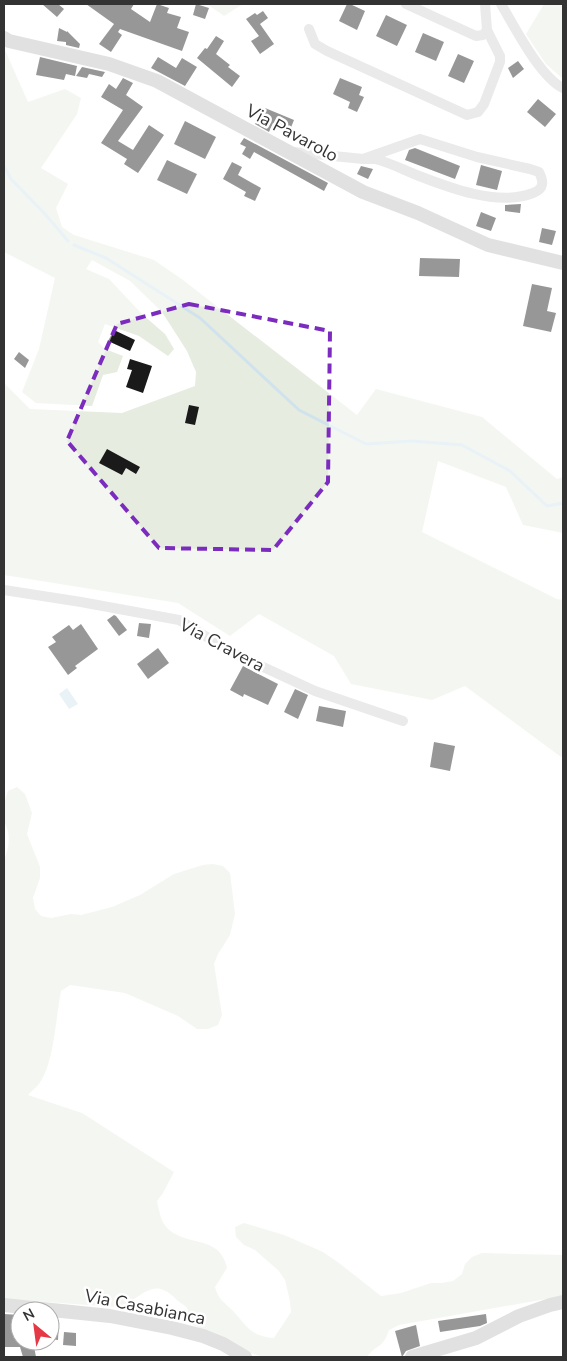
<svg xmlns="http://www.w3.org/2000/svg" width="567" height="1361" font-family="'Nunito Sans',sans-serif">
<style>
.green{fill:#e6ecdf}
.water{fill:#cfe2ee}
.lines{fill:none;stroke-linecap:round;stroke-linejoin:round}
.stream{stroke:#cfe2ee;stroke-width:3}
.building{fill:#1a1a1a}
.street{stroke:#d0d0d0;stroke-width:10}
.secondary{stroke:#bdbdbd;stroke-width:14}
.marked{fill:none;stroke:#7b2cbf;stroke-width:4;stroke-dasharray:10 6;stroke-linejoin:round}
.labels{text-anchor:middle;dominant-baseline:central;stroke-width:5;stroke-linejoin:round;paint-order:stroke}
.street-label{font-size:18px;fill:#333;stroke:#fff}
</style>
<rect width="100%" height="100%" fill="#fff"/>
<path class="green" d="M 207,4 L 243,4 L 224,16 Z
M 544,4 L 563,4 L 563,79 L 546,64 L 526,34 Z
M 4,48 L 28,102 L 65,89 L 81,98 L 77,114 L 41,168 L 68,184 L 56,208 L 62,227 L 74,235 L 154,260 L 183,280 L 357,415 L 376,389 L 482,417 L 557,479 L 563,477 L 563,533 L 523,525 L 506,487 L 438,461 L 422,532 L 557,599 L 563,600 L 563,754 L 561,757 L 465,686 L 432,700 L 351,684 L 334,656 L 259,614 L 230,636 L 178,603 L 4,575 L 4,383 L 30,409 L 122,413 L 195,386 L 196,372 L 187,351 L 162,312 L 130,281 L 92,260 L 86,269 L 109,279 L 142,314 L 165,334 L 174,349 L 168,356 L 139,336 L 105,324 L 98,342 L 105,349 L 123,356 L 117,372 L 103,375 L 92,406 L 36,403 L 22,392 L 39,349 L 55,278 L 4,252 Z
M 17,787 L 25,794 L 32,813 L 27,834 L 40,867 L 40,878 L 33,898 L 35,909 L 41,916 L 51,918 L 71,914 L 81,915 L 112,907 L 140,895 L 174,874 L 203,865 L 213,864 L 223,866 L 230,873 L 235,914 L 230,935 L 218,954 L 214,964 L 222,1015 L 218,1025 L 208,1029 L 197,1029 L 178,1016 L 125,993 L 70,985 L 61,991 C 56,1016 54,1064 39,1084 C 36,1088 31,1091 28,1095 L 82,1113 L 174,1172 L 163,1193 L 157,1201 C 159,1208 160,1218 164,1224 C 181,1249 220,1232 227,1268 L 215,1287 C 218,1299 224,1302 233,1311 C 247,1326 250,1336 274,1338 L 291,1312 L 290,1301 L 285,1280 L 279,1271 L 255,1250 L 244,1245 L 236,1237 L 235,1227 L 244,1223 L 284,1235 L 323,1252 L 339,1263 L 381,1296 L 401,1293 L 431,1283 L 442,1283 L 453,1281 L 462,1274 L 465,1264 L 472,1257 L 482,1253 L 563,1255 L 563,1296 L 399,1325 L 389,1330 C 383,1349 376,1344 367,1357 L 263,1357 L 248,1352 L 191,1324 C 190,1320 189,1312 187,1308 C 185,1305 178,1302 175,1298 C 151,1274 140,1302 117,1307 L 4,1299 L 4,860 C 8,851 10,842 8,832 C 7,827 5,824 4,820 C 4,810 4,801 8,791 Z"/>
<path class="water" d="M 67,688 L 78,704 L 69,709 L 59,694 Z"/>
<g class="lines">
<path class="stream" d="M 4,166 L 11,179 L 45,214 L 68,241
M 74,245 L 106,258 L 200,318 L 299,410 L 366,444 L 412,441 L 462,445 L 510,471 L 547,506 L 563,503"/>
</g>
<path class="building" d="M 42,4 L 58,4 L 64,9 L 57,17 Z
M 86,4 L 134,4 L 131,9 L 150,22 L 157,4 L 169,8 L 167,13 L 181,17 L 177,28 L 189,32 L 182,51 L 120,29 L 118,32 L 122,35 L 111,52 L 99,44 L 114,24 Z
M 196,4 L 209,8 L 205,19 L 193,15 Z
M 347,4 L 350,4 L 365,11 L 357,30 L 339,21 Z
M 263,11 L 268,18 L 260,24 L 274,44 L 260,54 L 251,41 L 259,36 L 246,19 L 255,13 L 257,15 Z
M 386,15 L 407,25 L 397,46 L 376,36 Z
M 59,28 L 67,32 L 67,31 L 80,44 L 79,48 L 66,45 L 66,42 L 57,41 Z
M 423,33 L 444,42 L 436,61 L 415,52 Z
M 216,36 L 224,41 L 216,54 L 230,65 L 228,67 L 240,76 L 232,87 L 197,58 L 205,48 L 207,49 Z
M 458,54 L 474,61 L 464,83 L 448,76 Z
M 40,57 L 77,66 L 75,76 L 66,74 L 64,80 L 36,75 Z
M 158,57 L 176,68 L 182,58 L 197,67 L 185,86 L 151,68 Z
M 518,61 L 524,69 L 513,78 L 508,68 Z
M 82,67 L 105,72 L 102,77 L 89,74 L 87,78 L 76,76 Z
M 123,78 L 133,83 L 126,95 L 143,107 L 118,141 L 133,150 L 149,125 L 164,135 L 138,173 L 124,164 L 127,159 L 101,143 L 123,110 L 101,97 L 109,84 L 116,89 Z
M 340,78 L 362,87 L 359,95 L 364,97 L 357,112 L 348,108 L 350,102 L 333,94 Z
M 538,99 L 556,114 L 545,127 L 527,112 Z
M 265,108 L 294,120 L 290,130 L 273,123 L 269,132 L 255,124 Z
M 185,121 L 216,137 L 205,159 L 174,144 Z
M 244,138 L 328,183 L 324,191 L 254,152 L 250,159 L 242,154 L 246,147 L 240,144 Z
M 415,148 L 460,166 L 455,179 L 405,160 L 409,150 Z
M 167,160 L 197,174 L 187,194 L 157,180 Z
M 232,162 L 242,167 L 238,175 L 261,188 L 255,201 L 244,196 L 246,192 L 223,179 Z
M 481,165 L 502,171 L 497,190 L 476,185 Z
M 361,166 L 373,169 L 368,179 L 357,174 Z
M 521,204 L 520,213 L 505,211 L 505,205 Z
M 481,212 L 496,218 L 491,231 L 476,226 Z
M 542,228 L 556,231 L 552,245 L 539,242 Z
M 420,258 L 460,259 L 459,277 L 419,276 Z
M 532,284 L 552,288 L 547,311 L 556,313 L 551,332 L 523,326 Z
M 114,330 L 135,340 L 130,351 L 108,341 Z
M 19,352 L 29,360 L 25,368 L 14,359 Z
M 130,359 L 152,366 L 143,393 L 126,387 L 132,370 L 127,369 Z
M 189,405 L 199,407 L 195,425 L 185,423 Z
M 107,449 L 140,467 L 136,474 L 126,468 L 122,475 L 99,463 Z
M 114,615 L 116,616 L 127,630 L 119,636 L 107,620 Z
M 139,623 L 151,624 L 149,638 L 137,636 Z
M 81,624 L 98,649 L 75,666 L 77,668 L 68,675 L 48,647 L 56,642 L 52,637 L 69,625 L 73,630 Z
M 158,648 L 169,663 L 148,679 L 137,664 Z
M 243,666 L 278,684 L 268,705 L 244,694 L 243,697 L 230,690 Z
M 295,689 L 308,695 L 298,719 L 284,712 Z
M 319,706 L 346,711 L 343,727 L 316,721 Z
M 434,742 L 455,746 L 450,771 L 430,767 Z
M 4,1314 L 20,1315 L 20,1341 L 33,1341 L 36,1357 L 23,1357 L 20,1347 L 4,1347 Z
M 486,1314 L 487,1323 L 480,1326 L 440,1332 L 438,1321 Z
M 50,1319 L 59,1320 L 58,1340 L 50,1339 Z
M 416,1325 L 420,1346 L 406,1351 L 402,1357 L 395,1331 Z
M 64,1332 L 76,1333 L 76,1346 L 63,1345 Z"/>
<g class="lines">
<path class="street" d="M 406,4 L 476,36 L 483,35 L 487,30 L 485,4
M 501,4 C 514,26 540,77 563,88
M 309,29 L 315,44 L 327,51 L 467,115 L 478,112 L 484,104 L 500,62 L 500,56 L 487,30
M 294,152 L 363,159 L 420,139 L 477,157 L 530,169 L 539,172 C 544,182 544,189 533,193 C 498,207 447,187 414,174 C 402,169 388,162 375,159 C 371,159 367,159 363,159
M 4,590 L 81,602 L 179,620 L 233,653 L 315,691 L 403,721"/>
<path class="secondary" d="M 4,38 L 9,41 L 109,64 L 157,81 L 363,192 L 418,213 L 488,245 L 563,263
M 4,1305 L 110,1316 L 172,1328 L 203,1336 L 223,1344 L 245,1357
M 412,1357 L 476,1338 L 519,1316 L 550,1305 L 563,1302"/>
</g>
<path d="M0 0H567V1361H0ZM 189,304 L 330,331 L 328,482 L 273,550 L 159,548 L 67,441 L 117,324 Z" fill="#fff" fill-opacity=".55" fill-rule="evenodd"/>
<path class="marked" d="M 189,304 L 330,331 L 328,482 L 273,550 L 159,548 L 67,441 L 117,324 Z"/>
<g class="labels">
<g class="street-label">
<text transform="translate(292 133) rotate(28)">Via Pavarolo</text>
<text transform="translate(222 645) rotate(28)">Via Cravera</text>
<text transform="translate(145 1307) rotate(11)">Via Casabianca</text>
</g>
</g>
<rect width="567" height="1361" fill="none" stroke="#333333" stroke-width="10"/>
<g transform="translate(35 1326) rotate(331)"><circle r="24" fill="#ffffff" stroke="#adadad"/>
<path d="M0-4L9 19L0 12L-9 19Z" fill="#e63946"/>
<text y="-8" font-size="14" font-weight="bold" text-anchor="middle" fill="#333333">N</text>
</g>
</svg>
